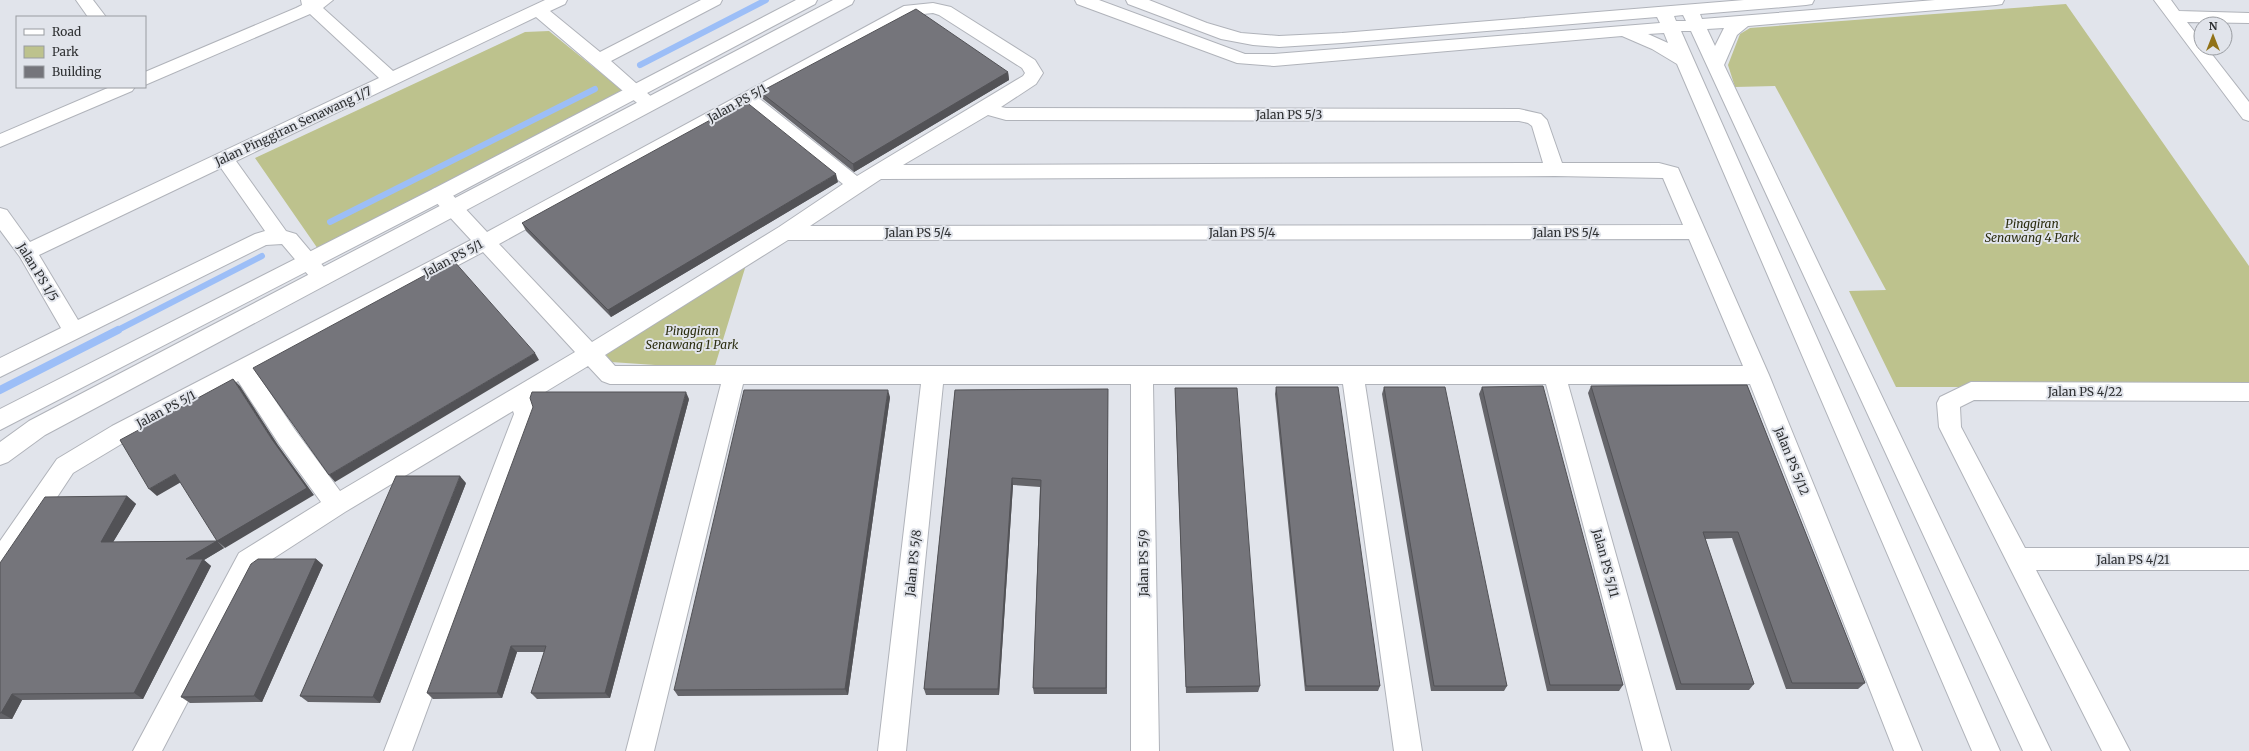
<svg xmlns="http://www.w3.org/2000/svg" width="2249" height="751" font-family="Merriweather,serif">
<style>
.green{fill:#bdc28d}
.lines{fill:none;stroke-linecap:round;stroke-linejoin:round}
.stream-far1{stroke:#9cbef7;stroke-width:6}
.stream{stroke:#9cbef7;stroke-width:8}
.street-casing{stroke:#b0b3ba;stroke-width:2}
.secondary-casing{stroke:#b0b3ba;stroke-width:2}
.street{fill:#fff;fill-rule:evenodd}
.secondary{fill:#fff;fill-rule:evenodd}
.wall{fill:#65656a}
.shaded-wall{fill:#525256}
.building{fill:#75757b;stroke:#525256}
.labels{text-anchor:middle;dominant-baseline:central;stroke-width:4;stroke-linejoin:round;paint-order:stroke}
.street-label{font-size:12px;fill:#2e3032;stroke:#e1e4eb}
.park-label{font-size:12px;font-style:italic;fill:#2b2d0f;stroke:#e1e4eb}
</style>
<rect width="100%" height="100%" fill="#e1e4eb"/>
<path class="green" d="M 2066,4 L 2249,266 L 2249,387 L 1896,387 L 1849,291 L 1886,290 L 1775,86 L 1735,87 L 1728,65 L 1740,34 L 1750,28 Z
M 549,31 L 623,91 L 318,249 L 255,158 L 525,32 Z
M 746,265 L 714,369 L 611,362 L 605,353 Z"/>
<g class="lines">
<path class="stream-far1" d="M 640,65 L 766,0
M 330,222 L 595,89
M 116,331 L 262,256"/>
<path class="stream" d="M 0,390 L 118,330"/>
<g class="street-casing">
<path id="street" d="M 76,0 L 93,0 L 106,17 L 88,17 Z
M 301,0 L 333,0 L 323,8 L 393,71 L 545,0 L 567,0 L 565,4 L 550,11 L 600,52 L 701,0 L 722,0 L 720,4 L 611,61 L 655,100 L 658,104 L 655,108 L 649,110 L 643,108 L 536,17 L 236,161 L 286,231 L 296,234 L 329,273 L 332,278 L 329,283 L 322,286 L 315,283 L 282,244 L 266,245 L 0,377 L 0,358 L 61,328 L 20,257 L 0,230 L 0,208 L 7,210 L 30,242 L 379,78 L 310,14 L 145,85 L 145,72 L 296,8 L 302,5 ZM 221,168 L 265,231 L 255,234 L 78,320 L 39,255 Z
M 2154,0 L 2171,0 L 2179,11 L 2249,13 L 2249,23 L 2187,22 L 2201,40 L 2201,48 L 2207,48 L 2249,102 L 2249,121 L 2243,119 Z
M 933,3 L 951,7 L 1035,60 L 1043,73 L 1036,84 L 1001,107 L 1006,108 L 1519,109 L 1541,114 L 1547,120 L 1562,163 L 1659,163 L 1678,168 L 1769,375 L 1922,751 L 1894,751 L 1750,384 L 1568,384 L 1671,751 L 1643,751 L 1546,384 L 1365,384 L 1422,751 L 1394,751 L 1343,384 L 1153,384 L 1159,751 L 1131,751 L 1131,384 L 943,384 L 906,751 L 878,751 L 921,384 L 743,384 L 654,751 L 626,751 L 721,384 L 610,384 L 602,381 L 588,366 L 532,400 L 536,414 L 412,751 L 384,751 L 514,414 L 513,411 L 345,512 L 257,569 L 162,751 L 133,751 L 239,553 L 321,502 L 279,444 L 238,381 L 128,440 L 73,473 L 9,570 L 0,573 L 0,541 L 57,459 L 112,426 L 471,240 L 433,199 L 430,194 L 433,189 L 440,187 L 447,189 L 487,232 L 904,6 ZM 933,13 L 939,15 L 1022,68 L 1025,73 L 1023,76 L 857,176 L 760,99 L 914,15 ZM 747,107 L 843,184 L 779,227 L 592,342 L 499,244 ZM 988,115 L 1006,120 L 1519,121 L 1528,123 L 1532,126 L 1543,163 L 903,165 ZM 1555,176 L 1663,178 L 1683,225 L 810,226 L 881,179 ZM 1689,239 L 1743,366 L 615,366 L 605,355 L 788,240 ZM 483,252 L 575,352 L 340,491 L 295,430 L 256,372 Z
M 110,87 L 135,87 L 132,91 L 0,147 L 0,134 Z
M 1971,382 L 2249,383 L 2249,401 L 1974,400 L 1960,407 L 1961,427 L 2025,548 L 2249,548 L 2249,570 L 2036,570 L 2130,751 L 2102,751 L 1939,427 L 1937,403 L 1940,397 Z"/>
</g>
<g class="secondary-casing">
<path id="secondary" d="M 796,0 L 817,0 L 815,4 L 447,199 L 0,430 L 0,409 L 433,189 Z
M 833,0 L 854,0 L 852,4 L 45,435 L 8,462 L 0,465 L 0,442 L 29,421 Z
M 1075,0 L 1099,0 L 1245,54 L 1274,54 L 1660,23 L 1657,17 L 1342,43 L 1279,47 L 1253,45 L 1221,39 L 1128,4 L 1126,0 L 1149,0 L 1207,23 L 1241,33 L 1279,36 L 1342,33 L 1744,0 L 1814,0 L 1812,4 L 1806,5 L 1700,14 L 1702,19 L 1935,0 L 2004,0 L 2002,4 L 1996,5 L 1748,26 L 1737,35 L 1724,65 L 2051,751 L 2023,751 L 1691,31 L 1681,31 L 2000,751 L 1972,751 L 1677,64 L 1652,49 L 1622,36 L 1274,66 L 1237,63 L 1077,4 ZM 1683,15 L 1686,21 L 1676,21 L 1674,16 ZM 1724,28 L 1715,46 L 1707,29 ZM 1664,33 L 1668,43 L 1648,34 Z"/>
</g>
<use href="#street" class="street"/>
<use href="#secondary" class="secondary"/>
</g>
<path class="wall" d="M 1008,72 L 1009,80 L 854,172 L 763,99 L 760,92 Z
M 838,182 L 611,317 L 526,231 L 522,223 Z
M 1747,385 L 1865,683 L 1858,689 L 1786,689 L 1732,538 L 1705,539 L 1754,684 L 1749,690 L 1676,690 L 1588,393 L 1591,386 Z
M 1276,387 L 1380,686 L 1378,691 L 1305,691 L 1275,394 Z
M 1384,387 L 1507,686 L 1504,691 L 1431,691 L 1382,394 Z
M 1482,387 L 1623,685 L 1619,691 L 1547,691 L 1479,394 Z
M 1175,388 L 1260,686 L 1258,692 L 1186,693 L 1175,395 Z
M 1108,389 L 1107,694 L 1034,694 L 1033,688 L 1040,487 L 1013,485 L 999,695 L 926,695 L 924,689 L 955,390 Z
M 890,397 L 848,695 L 678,696 L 674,690 Z
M 689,399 L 610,698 L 537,699 L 531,693 L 544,652 L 517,652 L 502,698 L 433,699 L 427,693 Z
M 466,483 L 380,703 L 308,702 L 300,696 Z
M 127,496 L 136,504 L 113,542 L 217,541 L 224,548 L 204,560 L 211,566 L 143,699 L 22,700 L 12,719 L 0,719 L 0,563 Z
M 316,559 L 323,565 L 262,702 L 190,703 L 181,697 Z"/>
<path class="shaded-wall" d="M 1008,72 L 1009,80 L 854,172 L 853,164 Z
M 836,174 L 838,182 L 611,317 L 608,310 Z
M 535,353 L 539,360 L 335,482 L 329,475 Z
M 233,379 L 240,386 L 278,445 L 314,495 L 225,548 L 217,541 L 271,438 Z
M 888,390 L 890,397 L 848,695 L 845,689 Z
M 686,392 L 689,399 L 610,698 L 605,693 Z
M 175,474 L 183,481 L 157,496 L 149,489 Z
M 460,476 L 466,483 L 380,703 L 373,697 Z
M 1012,478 L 1013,485 L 999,695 L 998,689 Z
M 127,496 L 136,504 L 109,549 L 101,542 Z
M 217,541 L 224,548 L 204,560 L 211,566 L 143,699 L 134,693 L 186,559 Z
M 316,559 L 323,565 L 262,702 L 254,696 Z
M 511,646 L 517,652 L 502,698 L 497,693 Z
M 12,694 L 22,700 L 12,719 L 1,713 Z"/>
<path class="building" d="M 916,9 L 1008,72 L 853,164 L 760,92 Z
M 745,101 L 836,174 L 608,310 L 522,223 Z
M 453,260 L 535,353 L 329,475 L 253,368 Z
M 233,379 L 271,438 L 307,488 L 217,541 L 175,474 L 149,489 L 120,440 Z
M 1747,385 L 1865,683 L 1792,683 L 1738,532 L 1703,532 L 1754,684 L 1681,684 L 1591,386 Z
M 1543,386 L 1623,685 L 1550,685 L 1482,387 Z
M 1276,387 L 1338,387 L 1380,686 L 1306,686 Z
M 1384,387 L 1445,387 L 1507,686 L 1434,686 Z
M 1175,388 L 1237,388 L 1260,686 L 1186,687 Z
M 1108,389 L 1106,688 L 1033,688 L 1041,480 L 1012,478 L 998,689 L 924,689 L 955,390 Z
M 744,390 L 888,390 L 845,689 L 674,690 Z
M 532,392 L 686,392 L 605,693 L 531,693 L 546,646 L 511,646 L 497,693 L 427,693 L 533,407 L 530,398 Z
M 396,476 L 460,476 L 373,697 L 300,696 Z
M 127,496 L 101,542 L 217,541 L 186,559 L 203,559 L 134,693 L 12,694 L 1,713 L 0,713 L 0,563 L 45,497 Z
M 258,559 L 316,559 L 254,696 L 181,697 L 251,564 Z"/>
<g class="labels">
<g class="street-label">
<text transform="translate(737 103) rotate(-29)">Jalan PS 5/1</text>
<text x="1289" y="114">Jalan PS 5/3</text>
<text transform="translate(293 126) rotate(-25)">Jalan Pinggiran Senawang 1/7</text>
<text x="918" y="232">Jalan PS 5/4</text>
<text x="1242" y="232">Jalan PS 5/4</text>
<text x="1566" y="232">Jalan PS 5/4</text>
<text transform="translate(453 258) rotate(-28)">Jalan PS 5/1</text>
<text transform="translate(38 272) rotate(58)">Jalan PS 1/5</text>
<text x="2085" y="391">Jalan PS 4/22</text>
<text transform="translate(166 409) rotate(-28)">Jalan PS 5/1</text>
<text transform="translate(1792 461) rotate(68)">Jalan PS 5/12</text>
<text x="2133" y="559">Jalan PS 4/21</text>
<text transform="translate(913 563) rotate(-84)">Jalan PS 5/8</text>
<text transform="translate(1143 563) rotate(-90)">Jalan PS 5/9</text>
<text transform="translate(1606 563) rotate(75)">Jalan PS 5/11</text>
</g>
<g class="park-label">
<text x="2032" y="223">Pinggiran<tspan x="2032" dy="14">Senawang 4 Park</tspan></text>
<text x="692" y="330">Pinggiran<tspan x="692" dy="14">Senawang 1 Park</tspan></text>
</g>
</g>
<rect x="16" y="16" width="130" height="72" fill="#e1e4eb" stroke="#999ca1"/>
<rect x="24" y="29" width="20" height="6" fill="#ffffff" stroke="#999ca1"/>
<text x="52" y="36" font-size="12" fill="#2e3032">Road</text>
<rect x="24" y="46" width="20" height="12" fill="#bdc28d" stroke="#999ca1"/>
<text x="52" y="56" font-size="12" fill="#2e3032">Park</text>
<rect x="24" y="66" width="20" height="12" fill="#75757b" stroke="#999ca1"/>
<text x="52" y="76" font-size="12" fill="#2e3032">Building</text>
<g transform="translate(2213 36)"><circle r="19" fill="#e1e4eb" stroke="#999ca1"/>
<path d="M0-3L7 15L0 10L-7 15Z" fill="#917217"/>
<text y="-6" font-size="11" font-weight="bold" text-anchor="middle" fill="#2e3032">N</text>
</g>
</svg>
